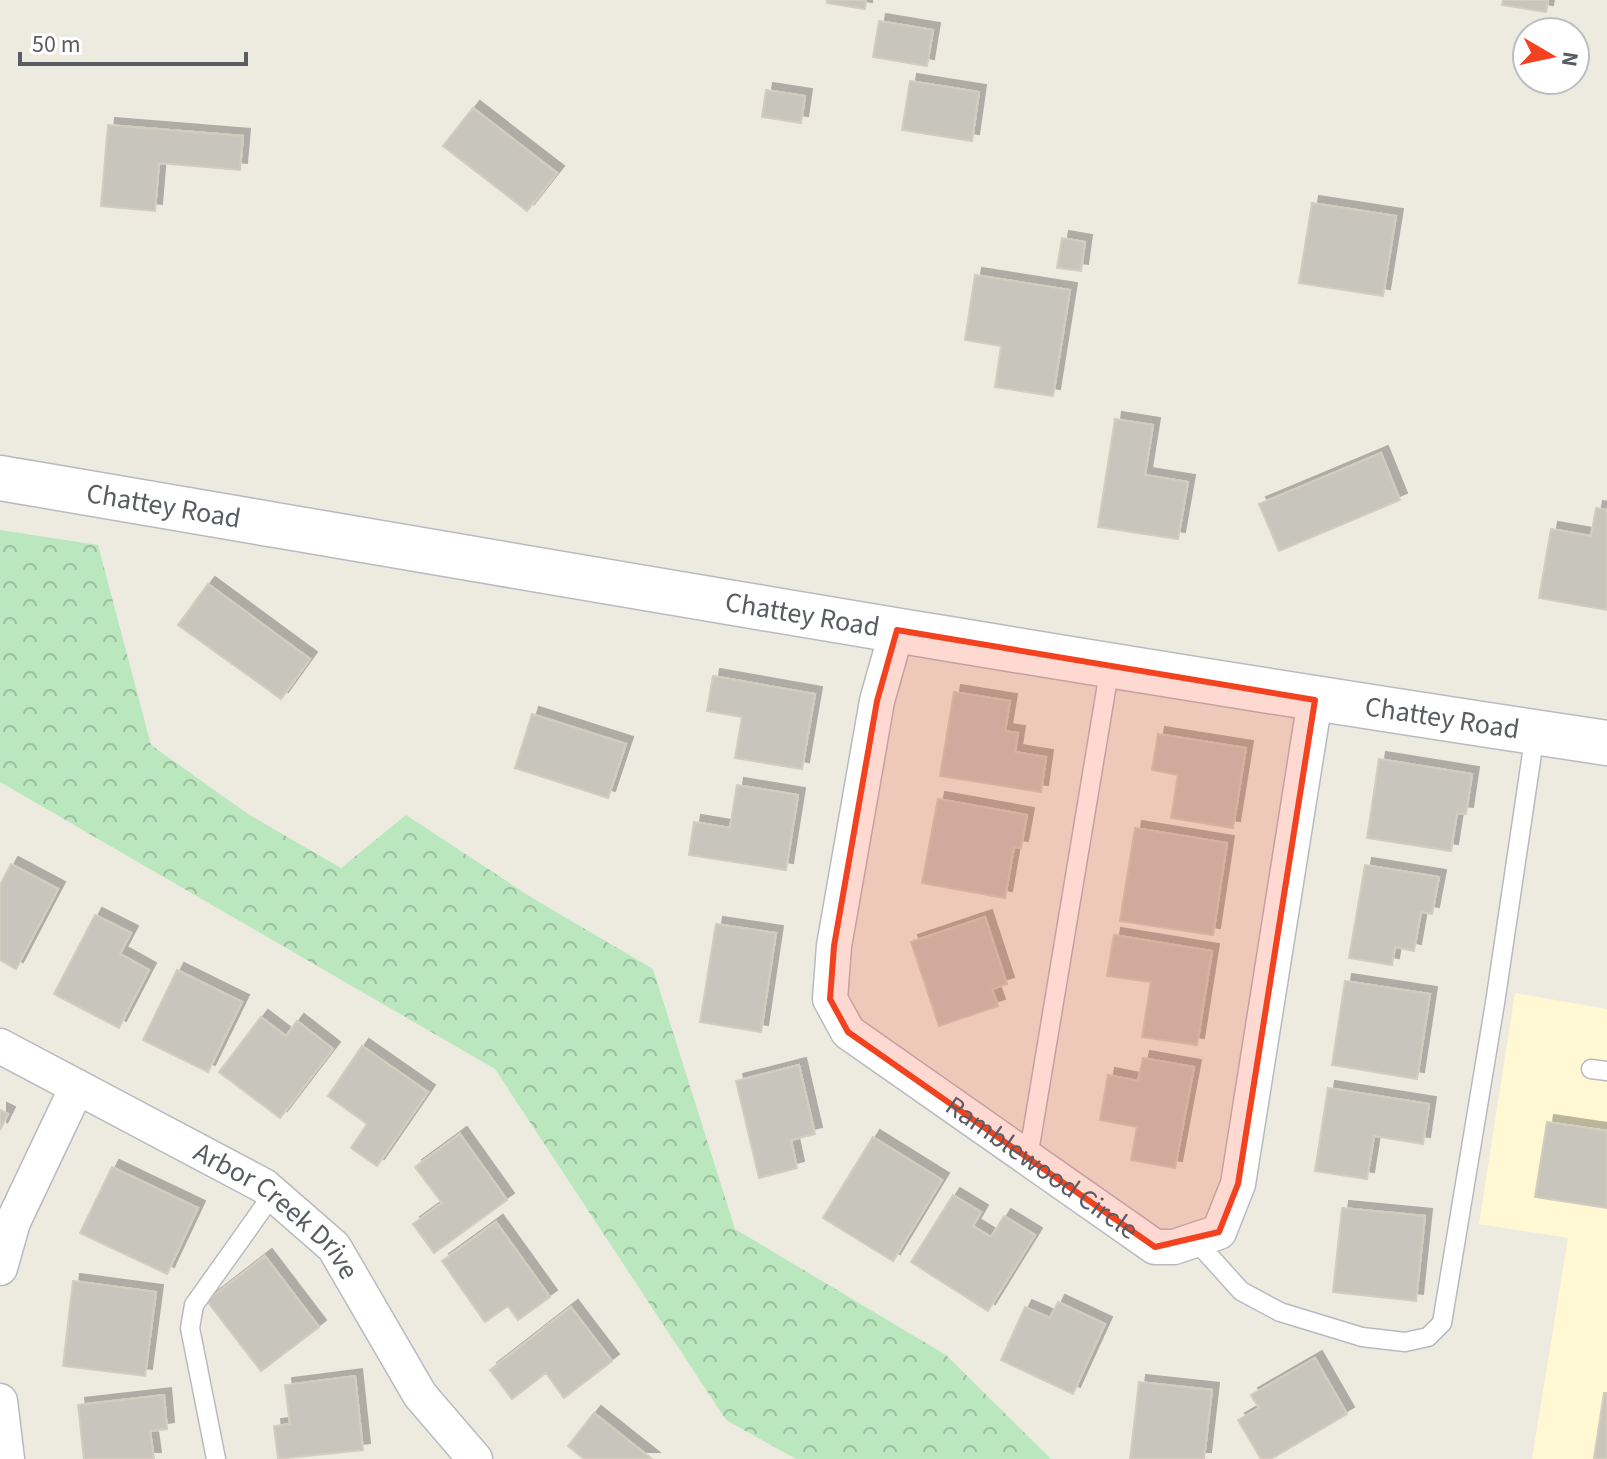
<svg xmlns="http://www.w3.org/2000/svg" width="1607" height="1459" font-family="'Source Sans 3',sans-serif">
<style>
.commercial{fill:#fff8d3}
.forest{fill:url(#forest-crowns)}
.building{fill:#c8c5bd;stroke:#d2cdbe;stroke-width:2;filter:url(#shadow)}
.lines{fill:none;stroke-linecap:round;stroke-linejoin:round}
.service-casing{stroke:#b8bac0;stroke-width:21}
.minor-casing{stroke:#b8bac0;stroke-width:37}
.tertiary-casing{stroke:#b8bac0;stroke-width:47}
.service{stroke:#fff;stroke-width:18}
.minor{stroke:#fff;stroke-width:34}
.tertiary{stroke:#fff;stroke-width:44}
.marked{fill:#f34220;fill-opacity:0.2;stroke:#f34220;stroke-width:6;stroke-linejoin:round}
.labels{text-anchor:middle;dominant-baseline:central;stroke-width:6;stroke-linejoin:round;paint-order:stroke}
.street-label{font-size:28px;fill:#595c62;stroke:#fff}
</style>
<defs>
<pattern id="forest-crowns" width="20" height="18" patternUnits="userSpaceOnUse" patternTransform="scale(2)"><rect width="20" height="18" fill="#bae7be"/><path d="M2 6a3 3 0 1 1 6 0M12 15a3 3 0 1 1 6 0" fill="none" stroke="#9abe9e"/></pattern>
<filter id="shadow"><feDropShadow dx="7" dy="-7" stdDeviation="0" flood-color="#0004"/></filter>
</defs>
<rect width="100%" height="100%" fill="#edebe0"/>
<path class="commercial" d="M 1515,993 L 1607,1009 L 1607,1459 L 1532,1459 L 1568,1238 L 1479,1224 Z"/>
<path class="forest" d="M 0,530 L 98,545 L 151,745 L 248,814 L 341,868 L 406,815 L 534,899 L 653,969 L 735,1229 L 946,1355 L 1051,1459 L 796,1459 L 726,1420 L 495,1069 L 0,782 Z"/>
<path class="building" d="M 827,0 L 866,0 L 865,9 L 827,3 Z
M 1503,0 L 1548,0 L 1546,12 L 1502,5 Z
M 879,21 L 933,30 L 927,66 L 873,57 Z
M 910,81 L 979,92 L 972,141 L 902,130 Z
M 766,90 L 805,96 L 801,123 L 762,117 Z
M 473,108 L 557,173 L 527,211 L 443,146 Z
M 108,125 L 243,136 L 240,170 L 159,163 L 155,211 L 101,206 Z
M 1312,203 L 1396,216 L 1383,296 L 1299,283 Z
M 1062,238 L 1085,242 L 1081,271 L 1057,268 Z
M 975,275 L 1070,290 L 1053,396 L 995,387 L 1001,346 L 965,340 Z
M 1115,419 L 1153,425 L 1145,475 L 1188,482 L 1178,539 L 1098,527 Z
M 1381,453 L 1400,500 L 1279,551 L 1259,504 Z
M 1596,508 L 1607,510 L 1607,610 L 1539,598 L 1551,529 L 1591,536 Z
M 208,584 L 310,659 L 281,699 L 178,625 Z
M 713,676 L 815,694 L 802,769 L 735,758 L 742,717 L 707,711 Z
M 954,692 L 1010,701 L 1005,731 L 1018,733 L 1015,752 L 1046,757 L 1041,792 L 940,776 Z
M 532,714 L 626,744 L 608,798 L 515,768 Z
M 1158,734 L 1246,748 L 1233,828 L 1171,818 L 1178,775 L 1152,770 Z
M 1379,759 L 1472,774 L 1466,814 L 1457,813 L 1451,851 L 1367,838 Z
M 737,785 L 798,795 L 786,870 L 689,855 L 694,822 L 730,828 Z
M 938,799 L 1027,815 L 1021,848 L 1014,847 L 1005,898 L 922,883 Z
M 1135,828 L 1227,843 L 1213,935 L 1120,921 Z
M 11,864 L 58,889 L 16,969 L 0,960 L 0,885 Z
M 1365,865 L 1439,877 L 1432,914 L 1421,912 L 1414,951 L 1395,947 L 1392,965 L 1349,958 Z
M 95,915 L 131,933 L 120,954 L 149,970 L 119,1028 L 54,994 Z
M 985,917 L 1007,984 L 992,989 L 998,1006 L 939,1026 L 911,942 Z
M 716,924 L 776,933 L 761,1032 L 700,1022 Z
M 1114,935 L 1212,951 L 1197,1045 L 1142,1037 L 1151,982 L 1107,976 Z
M 177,970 L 242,1002 L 208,1072 L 143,1040 Z
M 1345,981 L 1430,994 L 1417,1079 L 1332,1065 Z
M 261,1017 L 286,1036 L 297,1021 L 333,1049 L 280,1118 L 219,1072 Z
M 362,1046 L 428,1092 L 377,1166 L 351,1148 L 367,1124 L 328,1096 Z
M 1143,1058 L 1194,1067 L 1175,1168 L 1131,1160 L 1137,1127 L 1100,1120 L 1108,1075 L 1138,1081 Z
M 799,1065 L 815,1134 L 791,1140 L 797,1168 L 759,1178 L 736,1081 Z
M 1328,1088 L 1429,1104 L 1423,1144 L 1374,1136 L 1367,1179 L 1315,1171 Z
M 0,1110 L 8,1114 L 0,1130 Z
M 1547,1122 L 1607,1131 L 1607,1208 L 1535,1197 Z
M 460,1134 L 507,1200 L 434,1253 L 413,1224 L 442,1203 L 415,1167 Z
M 873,1137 L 942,1180 L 893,1261 L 823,1218 Z
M 112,1167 L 198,1208 L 167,1274 L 80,1233 Z
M 953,1195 L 981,1212 L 973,1226 L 991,1237 L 1004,1216 L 1035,1235 L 988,1311 L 911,1262 Z
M 1342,1208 L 1425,1216 L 1416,1301 L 1333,1292 Z
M 496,1222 L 550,1297 L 518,1320 L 508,1306 L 485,1322 L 442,1261 Z
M 265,1256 L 319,1327 L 261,1371 L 207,1301 Z
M 73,1281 L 156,1292 L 145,1376 L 63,1366 Z
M 1058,1302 L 1105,1324 L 1073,1394 L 1001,1360 L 1025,1307 L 1050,1318 Z
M 571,1307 L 612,1361 L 564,1398 L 546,1373 L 512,1399 L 490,1370 Z
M 1315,1358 L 1347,1414 L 1271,1459 L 1261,1459 L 1238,1420 L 1259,1408 L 1251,1395 Z
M 355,1376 L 363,1450 L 278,1459 L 274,1426 L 290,1424 L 285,1385 Z
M 1139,1382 L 1212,1390 L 1204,1459 L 1130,1459 Z
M 1604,1393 L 1607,1393 L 1607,1459 L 1601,1459 L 1594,1458 Z
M 164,1395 L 167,1429 L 150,1431 L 154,1459 L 84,1459 L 78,1405 Z
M 594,1413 L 652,1459 L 584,1459 L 568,1446 Z"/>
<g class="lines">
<g class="service-casing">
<path id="service" d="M 1591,1069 L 1607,1071
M 1028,1158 L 1110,666
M 1195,1240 L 1241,1291 L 1280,1312 L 1362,1337 L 1405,1342 L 1428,1337 L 1442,1323 L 1495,1003 L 1535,733
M 216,1459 L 190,1328 L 194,1305 L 273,1194"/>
</g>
<g class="minor-casing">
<g id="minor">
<path id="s1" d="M 897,630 L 877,701 L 834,946 L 830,999 L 848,1032 L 1155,1247 L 1174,1247 L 1219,1232 L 1238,1184 L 1315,700"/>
<path id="s2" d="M 0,1046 L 264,1186 L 334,1247 L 420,1395 L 475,1459"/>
<path d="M 0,1268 L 13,1222 L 77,1087"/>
<path d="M 0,1401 L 7,1459"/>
</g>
</g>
<g class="tertiary-casing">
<g id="tertiary">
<path id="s3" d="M 0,478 C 535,569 1070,663 1607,743"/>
</g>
</g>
<use href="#service" class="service"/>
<use href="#minor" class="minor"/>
<use href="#tertiary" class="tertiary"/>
</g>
<path class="marked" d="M 897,630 L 1315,700 L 1238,1184 L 1219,1232 L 1155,1247 L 848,1032 L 830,999 L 834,946 L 877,701 Z"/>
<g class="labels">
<g class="street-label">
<text stroke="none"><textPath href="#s3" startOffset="166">Chattey Road</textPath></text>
<text stroke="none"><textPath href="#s3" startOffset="814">Chattey Road</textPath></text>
<text stroke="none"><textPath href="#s3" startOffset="1462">Chattey Road</textPath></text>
<text stroke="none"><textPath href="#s1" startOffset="650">Ramblewood Circle</textPath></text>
<text stroke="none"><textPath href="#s2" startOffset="324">Arbor Creek Drive</textPath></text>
</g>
</g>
<g transform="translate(1551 56) rotate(99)"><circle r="38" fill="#ffffff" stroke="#bdbec0" stroke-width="2"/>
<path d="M0-6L14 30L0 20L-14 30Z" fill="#f34220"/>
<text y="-12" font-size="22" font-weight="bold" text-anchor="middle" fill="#595c62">N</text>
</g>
<path d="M20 52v12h226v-12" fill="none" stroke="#595c62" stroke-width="4"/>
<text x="32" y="52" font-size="24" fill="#595c62" stroke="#ffffff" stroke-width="6" paint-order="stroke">50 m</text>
</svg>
